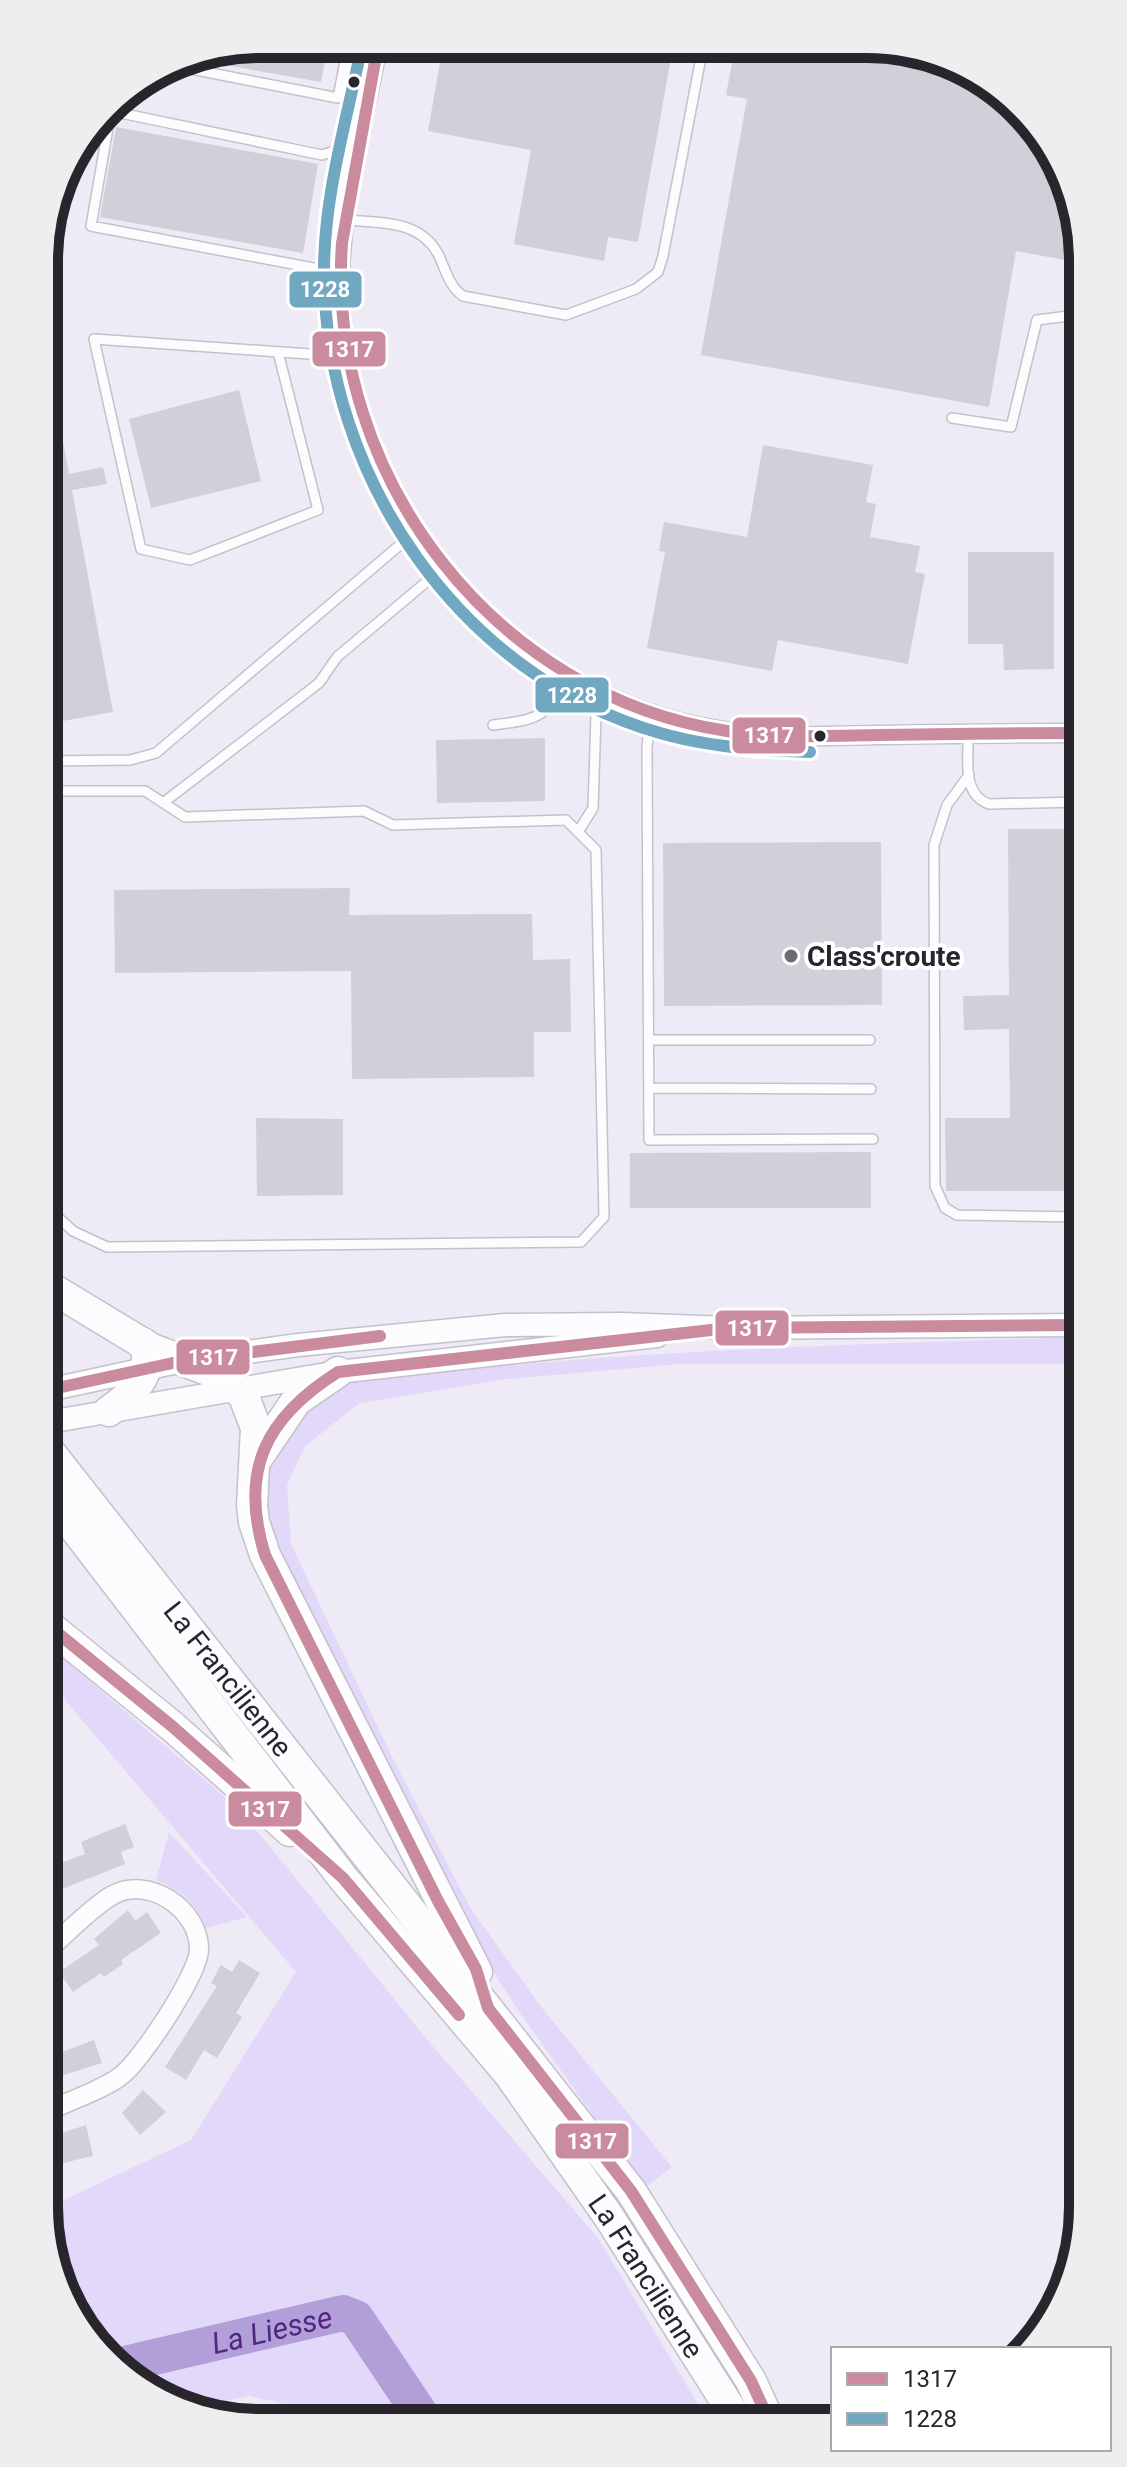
<svg xmlns="http://www.w3.org/2000/svg" width="1127" height="2467" font-family="Roboto,sans-serif">
<style>
.green{fill:#e2d8f9}
.lines{fill:none;stroke-linecap:round;stroke-linejoin:round}
.river{stroke:#b29ed8;stroke-width:36}
.building{fill:#d1cfd8}
.service-casing{stroke:#c3c1c9;stroke-width:12}
.minor-casing{stroke:#c3c1c9;stroke-width:21}
.tertiary-casing{stroke:#c3c1c9;stroke-width:25}
.trunk-casing{stroke:#c3c1c9;stroke-width:33}
.service{stroke:#fcfcfe;stroke-width:9}
.minor{stroke:#fcfcfe;stroke-width:18}
.tertiary{stroke:#fcfcfe;stroke-width:22}
.trunk{stroke:#fcfcfe;stroke-width:30}
.bus-1-casing{stroke:#fff;stroke-width:18}
.bus-2-casing{stroke:#fff;stroke-width:18}
.bus-1{stroke:#ca8b9e;stroke-width:12}
.bus-2{stroke:#70a7c1;stroke-width:12}
.bus-dot{fill:#28252d;stroke:#fff;stroke-width:3}
.poi-dot{fill:#6d6a73;stroke:#fff;stroke-width:3}
.labels{text-anchor:middle;dominant-baseline:central;stroke-width:8;stroke-linejoin:round;paint-order:stroke}
.poi-label{font-size:28px;font-weight:bold;fill:#28252d;stroke:#fff;text-anchor:start}
.street-label{font-size:28px;fill:#28252d;stroke:#fff}
.water-label{font-size:30px;font-style:italic;fill:#4f2783;stroke:#fff}
.rim{fill:none;stroke:#28252d;stroke-width:10}
.line-badge{stroke:#fff;stroke-width:3}
.badge-label{font-size:22px;text-anchor:middle;font-weight:bold;fill:#fff}
</style>
<rect width="100%" height="100%" fill="#eeebf6"/>
<path class="green" d="M 1079,1337 L 1080,1364 L 680,1364 L 507,1379 L 360,1403 L 305,1446 L 287,1485 L 291,1544 L 393,1759 L 471,1909 L 542,2008 L 672,2167 L 645,2188 L 520,2013 L 464,1927 L 278,1561 C 273,1546 265,1530 262,1515 C 252,1466 292,1407 336,1388 C 374,1372 450,1372 492,1367 C 687,1348 884,1344 1079,1337 Z
M 49,1646 L 240,1810 L 430,2043 L 598,2238 L 706,2417 L 348,2418 L 249,2396 L 195,2407 L 117,2369 L 51,2263 L 51,2206 L 191,2140 L 296,1972 L 49,1681 Z
M 169,1832 L 247,1917 L 206,1928 C 195,1903 181,1890 156,1880 Z"/>
<g class="lines">
<path class="river" id="s1" d="M 116,2366 L 343,2313 L 356,2318 L 423,2418"/>
</g>
<path class="building" d="M 260,44 L 328,44 L 321,82 L 191,59 Z
M 443,45 L 673,47 L 638,242 L 608,237 L 604,261 L 514,244 L 531,150 L 428,131 Z
M 735,47 L 909,48 L 1010,98 L 1076,204 L 1076,262 L 1016,251 L 989,407 L 701,355 L 747,99 L 726,95 Z
M 116,127 L 318,164 L 303,253 L 100,217 Z
M 45,387 L 53,387 L 69,474 L 103,467 L 107,484 L 72,490 L 113,712 L 46,724 Z
M 239,390 L 261,481 L 151,508 L 129,419 Z
M 763,445 L 873,465 L 866,502 L 876,504 L 870,537 L 920,546 L 915,572 L 925,574 L 908,664 L 778,640 L 772,671 L 647,648 L 665,552 L 659,551 L 664,522 L 747,537 Z
M 968,552 L 1054,552 L 1054,669 L 1004,670 L 1003,644 L 968,644 Z
M 545,738 L 545,801 L 437,803 L 436,740 Z
M 1008,829 L 1078,829 L 1079,1191 L 946,1191 L 945,1118 L 1010,1118 L 1009,1029 L 964,1030 L 963,996 L 1009,995 Z
M 881,842 L 882,1005 L 664,1006 L 663,843 Z
M 350,888 L 349,915 L 532,914 L 533,960 L 570,959 L 571,1032 L 534,1032 L 534,1077 L 352,1079 L 351,971 L 115,973 L 114,890 Z
M 256,1118 L 343,1119 L 343,1195 L 257,1196 Z
M 871,1152 L 871,1208 L 630,1208 L 630,1153 Z
M 125,1824 L 134,1847 L 121,1852 L 125,1864 L 62,1889 L 53,1866 L 85,1854 L 81,1842 Z
M 128,1910 L 135,1921 L 147,1912 L 161,1933 L 121,1960 L 123,1964 L 104,1977 L 101,1973 L 73,1992 L 59,1972 L 99,1945 L 94,1939 Z
M 239,1960 L 260,1973 L 236,2013 L 242,2017 L 217,2058 L 204,2050 L 186,2080 L 165,2067 L 217,1986 L 211,1983 L 221,1965 L 232,1972 Z
M 94,2040 L 102,2063 L 51,2079 L 51,2056 Z
M 143,2090 L 166,2112 L 140,2135 L 122,2113 Z
M 86,2125 L 93,2156 L 63,2163 L 53,2136 Z"/>
<g class="lines">
<g class="service-casing">
<path id="service" d="M 176,66 L 338,98 L 348,45
M 346,220 C 383,223 423,220 440,258 C 446,272 450,287 463,296 L 566,315 L 636,289 L 658,272 L 663,256 L 703,47
M 340,273 L 91,226 L 111,111 L 322,155 L 340,149 L 358,151
M 278,352 L 318,510 L 190,560 L 141,549 L 94,339 L 324,355 L 347,352
M 952,418 L 1011,427 L 1037,320 L 1076,315
M 650,713 L 647,748 L 649,1140 L 873,1139
M 493,725 C 543,719 542,717 574,678
M 968,734 C 969,759 961,794 989,804 L 1078,802
M 46,761 L 130,760 L 156,753 L 415,532
M 969,775 L 947,805 L 934,845 L 935,1186 L 945,1208 L 957,1215 L 1079,1217
M 46,791 L 145,791 L 185,817 L 364,811 L 393,825 L 566,820 L 596,850 L 604,1217 L 581,1242 L 107,1247 L 73,1231 L 48,1208
M 163,803 L 319,683 L 337,657 L 443,568
M 578,832 L 593,808 L 596,716 L 604,694
M 649,1040 L 870,1040
M 649,1088 L 871,1089"/>
</g>
<g class="minor-casing">
<path id="minor" d="M 378,45 C 364,119 343,196 340,271 C 335,494 503,698 723,731 C 774,739 827,736 878,735 C 945,734 1011,733 1077,733
M 45,250 L 47,236
M 50,1948 C 69,1931 90,1909 111,1896 C 147,1874 200,1909 199,1950 C 198,1975 142,2059 122,2075 C 103,2090 73,2099 51,2110"/>
</g>
<g class="tertiary-casing">
<path id="tertiary" d="M 48,1390 L 182,1361 L 298,1345 L 505,1325 L 621,1324 L 729,1328 L 1079,1325
M 49,1422 L 338,1372 L 657,1336"/>
</g>
<g class="trunk-casing">
<g id="trunk">
<path d="M 48,1286 L 152,1349 L 210,1371 L 243,1394 L 256,1428 L 252,1505 L 254,1522 L 265,1555 L 477,1972"/>
<path d="M 109,1411 C 130,1397 158,1370 143,1343"/>
<path id="s2" d="M 49,1451 L 631,2191 L 751,2381 L 767,2416"/>
<path d="M 256,1460 L 296,1401 L 338,1372"/>
<path id="s3" d="M 49,1495 L 343,1878 L 509,2074 L 609,2217 L 735,2416"/>
<path d="M 49,1626 L 173,1727 L 290,1831"/>
</g>
</g>
<use href="#service" class="service"/>
<use href="#minor" class="minor"/>
<use href="#tertiary" class="tertiary"/>
<use href="#trunk" class="trunk"/>
<g class="bus-1-casing">
<path id="bus-1" d="M 378,45 L 342,243 C 326,475 494,696 727,731 C 776,739 827,736 878,735 C 944,734 1011,733 1077,733
M 48,1390 L 182,1361 L 380,1336
M 49,1626 L 173,1727 L 343,1878 L 459,2015
M 767,2416 L 751,2381 L 631,2191 L 488,2008 L 476,1969 L 438,1901 L 265,1555 C 239,1471 265,1418 338,1372 L 729,1328 L 1079,1325"/>
</g>
<g class="bus-2-casing">
<path id="bus-2" d="M 362,45 C 347,119 324,195 324,271 C 324,476 460,676 660,733 C 708,747 759,751 810,752"/>
</g>
<use href="#bus-1" class="bus-1"/>
<use href="#bus-2" class="bus-2"/>
</g>
<g class="bus-dot">
<circle cx="354" cy="82" r="7"/>
<circle cx="820" cy="736" r="7"/>
</g>
<circle class="poi-dot" cx="791" cy="956" r="8"/>
<g class="labels">
<g class="poi-label">
<text x="807" y="956">Class'croute</text>
</g>
<g class="street-label">
<text stroke="none"><textPath href="#s2" startOffset="290">La Francilienne</textPath></text>
<text stroke="none"><textPath href="#s3" startOffset="984">La Francilienne</textPath></text>
</g>
<g class="water-label">
<text stroke="none"><textPath href="#s1" startOffset="160">La Liesse</textPath></text>
</g>
</g>
<path d="M0 0H1127V2467H0ZM260 58H867A202 202 0 0 1 1069 260V2207A202 202 0 0 1 867 2409H260A202 202 0 0 1 58 2207V260A202 202 0 0 1 260 58Z" fill="#eee" fill-rule="evenodd"/>
<path class="rim" d="M260 58H867A202 202 0 0 1 1069 260V2207A202 202 0 0 1 867 2409H260A202 202 0 0 1 58 2207V260A202 202 0 0 1 260 58Z"/>
<g class="line-badge">
<rect x="288" y="270" width="75" height="39" rx="8" fill="#70a7c1"/>
<rect x="311" y="330" width="76" height="38" rx="8" fill="#ca8b9e"/>
<rect x="534" y="676" width="76" height="38" rx="8" fill="#70a7c1"/>
<rect x="731" y="716" width="76" height="39" rx="8" fill="#ca8b9e"/>
<rect x="714" y="1309" width="76" height="38" rx="8" fill="#ca8b9e"/>
<rect x="175" y="1338" width="76" height="38" rx="8" fill="#ca8b9e"/>
<rect x="227" y="1790" width="76" height="38" rx="8" fill="#ca8b9e"/>
<rect x="554" y="2122" width="76" height="38" rx="8" fill="#ca8b9e"/>
</g>
<g class="badge-label">
<text x="325" y="297">1228</text>
<text x="349" y="357">1317</text>
<text x="572" y="703">1228</text>
<text x="769" y="743">1317</text>
<text x="752" y="1336">1317</text>
<text x="213" y="1365">1317</text>
<text x="265" y="1817">1317</text>
<text x="592" y="2149">1317</text>
</g>
<rect x="831" y="2347" width="280" height="104" fill="#ffffff" stroke="#a9a8ab" stroke-width="2"/>
<rect x="847" y="2373" width="40" height="12" fill="#ca8b9e" stroke="#a9a8ab" stroke-width="2"/>
<text x="903" y="2387" font-size="24" fill="#28252d">1317</text>
<rect x="847" y="2413" width="40" height="12" fill="#70a7c1" stroke="#a9a8ab" stroke-width="2"/>
<text x="903" y="2427" font-size="24" fill="#28252d">1228</text>
</svg>
